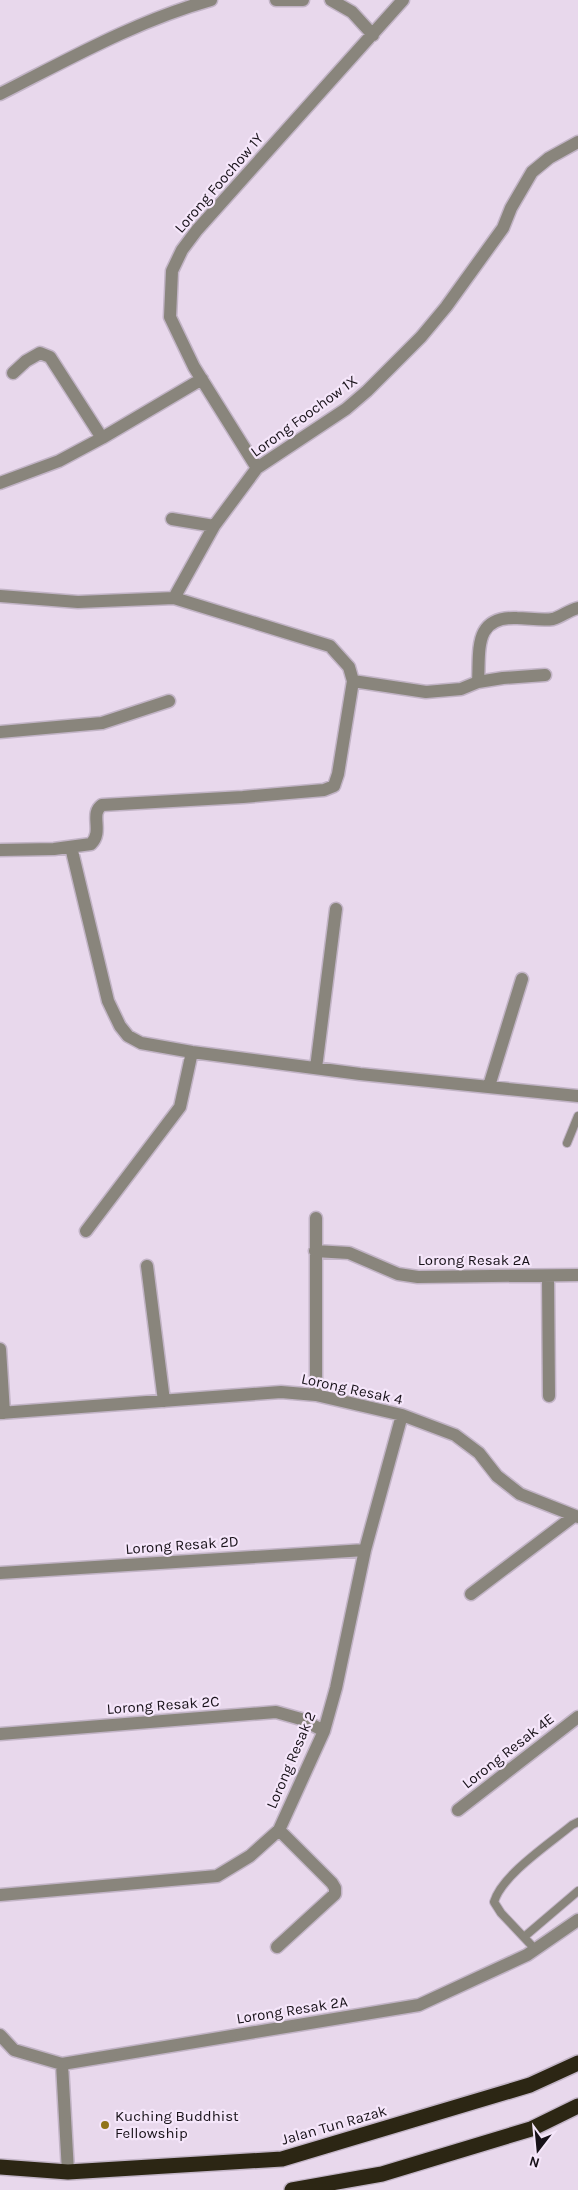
<svg xmlns="http://www.w3.org/2000/svg" width="578" height="2190" font-family="Karla,sans-serif">
<style>
.lines{fill:none;stroke-linecap:round;stroke-linejoin:round}
.lane-casing{stroke:#c2b4c6;stroke-width:10}
.street-casing{stroke:#c2b4c6;stroke-width:15}
.highway-casing{stroke:#c2b4c6;stroke-width:18}
.lane{stroke:#89857c;stroke-width:8}
.street{stroke:#89857c;stroke-width:12}
.highway{stroke:#2c2614;stroke-width:15}
.poi-dot{fill:#917319;stroke:#f5e6fa;stroke-width:2}
.labels{text-anchor:middle;dominant-baseline:central;stroke-width:4.5;stroke-linejoin:round;paint-order:stroke}
.street-label{font-size:15px;fill:#171118;stroke:#f5e6fa}
.poi-label{font-size:15px;fill:#171118;stroke:#f5e6fa;text-anchor:start}
</style>
<rect width="100%" height="100%" fill="#e8d8ec"/>
<g class="lines">
<g class="lane-casing">
<path id="lane" d="M 567,1143 L 578,1116
M 524,1937 L 578,1891
M 535,1949 L 501,1913 L 494,1902 C 502,1875 549,1844 572,1825 L 578,1822"/>
</g>
<g class="street-casing">
<path id="street" d="M 276,0 L 303,0
M 331,0 L 352,12 L 373,35
M 0,94 C 69,59 136,21 211,0
M 13,373 L 26,361 L 40,353 L 50,357 L 102,438
M 257,468 L 194,367 L 170,317 L 172,271 L 182,250 L 197,230 L 403,0
M 0,483 L 59,461 L 102,438 L 202,379
M 172,519 L 214,526
M 0,596 L 78,602 L 174,598 L 214,526 L 257,468 L 346,409 L 367,391 L 421,337 L 446,307 L 503,228 L 511,208 L 532,172 L 549,158 L 578,142
M 174,598 L 330,646 L 349,667 L 353,681 L 426,692 L 461,689 L 478,682 L 503,678 L 545,675
M 478,682 C 480,650 473,616 517,618 C 528,618 542,621 553,619 C 561,617 569,610 578,608
M 0,732 L 102,723 L 169,701
M 71,847 L 108,1001 L 120,1026 L 128,1036 L 141,1043 L 192,1052 L 360,1074 L 578,1096
M 0,850 L 54,849 L 91,844 C 104,831 89,814 102,805 L 243,797 L 324,790 L 334,786 L 338,774 L 353,681
M 316,1068 L 336,909
M 489,1086 L 522,979
M 86,1231 L 180,1107 L 192,1052
M 315,1251 L 349,1253 L 398,1274 L 418,1277 L 578,1275
M 147,1266 L 164,1401
M 548,1277 L 549,1396
M 0,1349 L 4,1413
M 316,1395 L 316,1218
M 0,1413 L 281,1392 L 316,1395 L 402,1415 L 455,1435 L 479,1453 L 497,1476 L 520,1494 L 578,1517
M 0,1573 L 365,1550
M 471,1594 L 574,1516
M 0,1734 L 276,1712 L 301,1719 L 324,1731
M 458,1810 L 578,1717
M 0,1895 L 217,1876 L 250,1856 L 279,1830 L 324,1731 L 336,1688 L 365,1550 L 402,1415
M 277,1947 L 335,1894 L 335,1888 L 332,1883 L 279,1830
M 0,2035 L 14,2050 L 62,2064 L 419,2005 L 527,1955 L 578,1920
M 62,2064 L 68,2172"/>
</g>
<g class="highway-casing">
<path id="highway" d="M 0,2167 L 68,2172 L 282,2159 L 530,2085 L 578,2063
M 292,2190 L 382,2174 L 531,2129 L 578,2106"/>
</g>
<use href="#lane" class="lane"/>
<use href="#street" class="street"/>
<use href="#highway" class="highway"/>
</g>
<circle class="poi-dot" cx="105" cy="2125" r="5"/>
<g class="labels">
<g class="street-label">
<text transform="translate(219 183) rotate(-49)">Lorong Foochow 1Y</text>
<text transform="translate(304 416) rotate(-36)">Lorong Foochow 1X</text>
<text x="474" y="1260">Lorong Resak 2A</text>
<text transform="translate(352 1389) rotate(12)">Lorong Resak 4</text>
<text transform="translate(182 1545) rotate(-4)">Lorong Resak 2D</text>
<text transform="translate(163 1705) rotate(-4)">Lorong Resak 2C</text>
<text transform="translate(508 1751) rotate(-38)">Lorong Resak 4E</text>
<text transform="translate(291 1760) rotate(-67)">Lorong Resak 2</text>
<text transform="translate(292 2010) rotate(-9)">Lorong Resak 2A</text>
<text transform="translate(334 2125) rotate(-16)">Jalan Tun Razak</text>
</g>
<g class="poi-label">
<text x="115" y="2116">Kuching Buddhist<tspan x="115" dy="17">Fellowship</tspan></text>
</g>
</g>
<g transform="translate(538 2150) rotate(196)" stroke="#f5e6fa" stroke-width="4" paint-order="stroke">
<path d="M0-4L9 19L0 12L-9 19Z" fill="#171118"/>
<text y="-8" font-size="14" font-weight="bold" text-anchor="middle" fill="#171118">N</text>
</g>
</svg>
